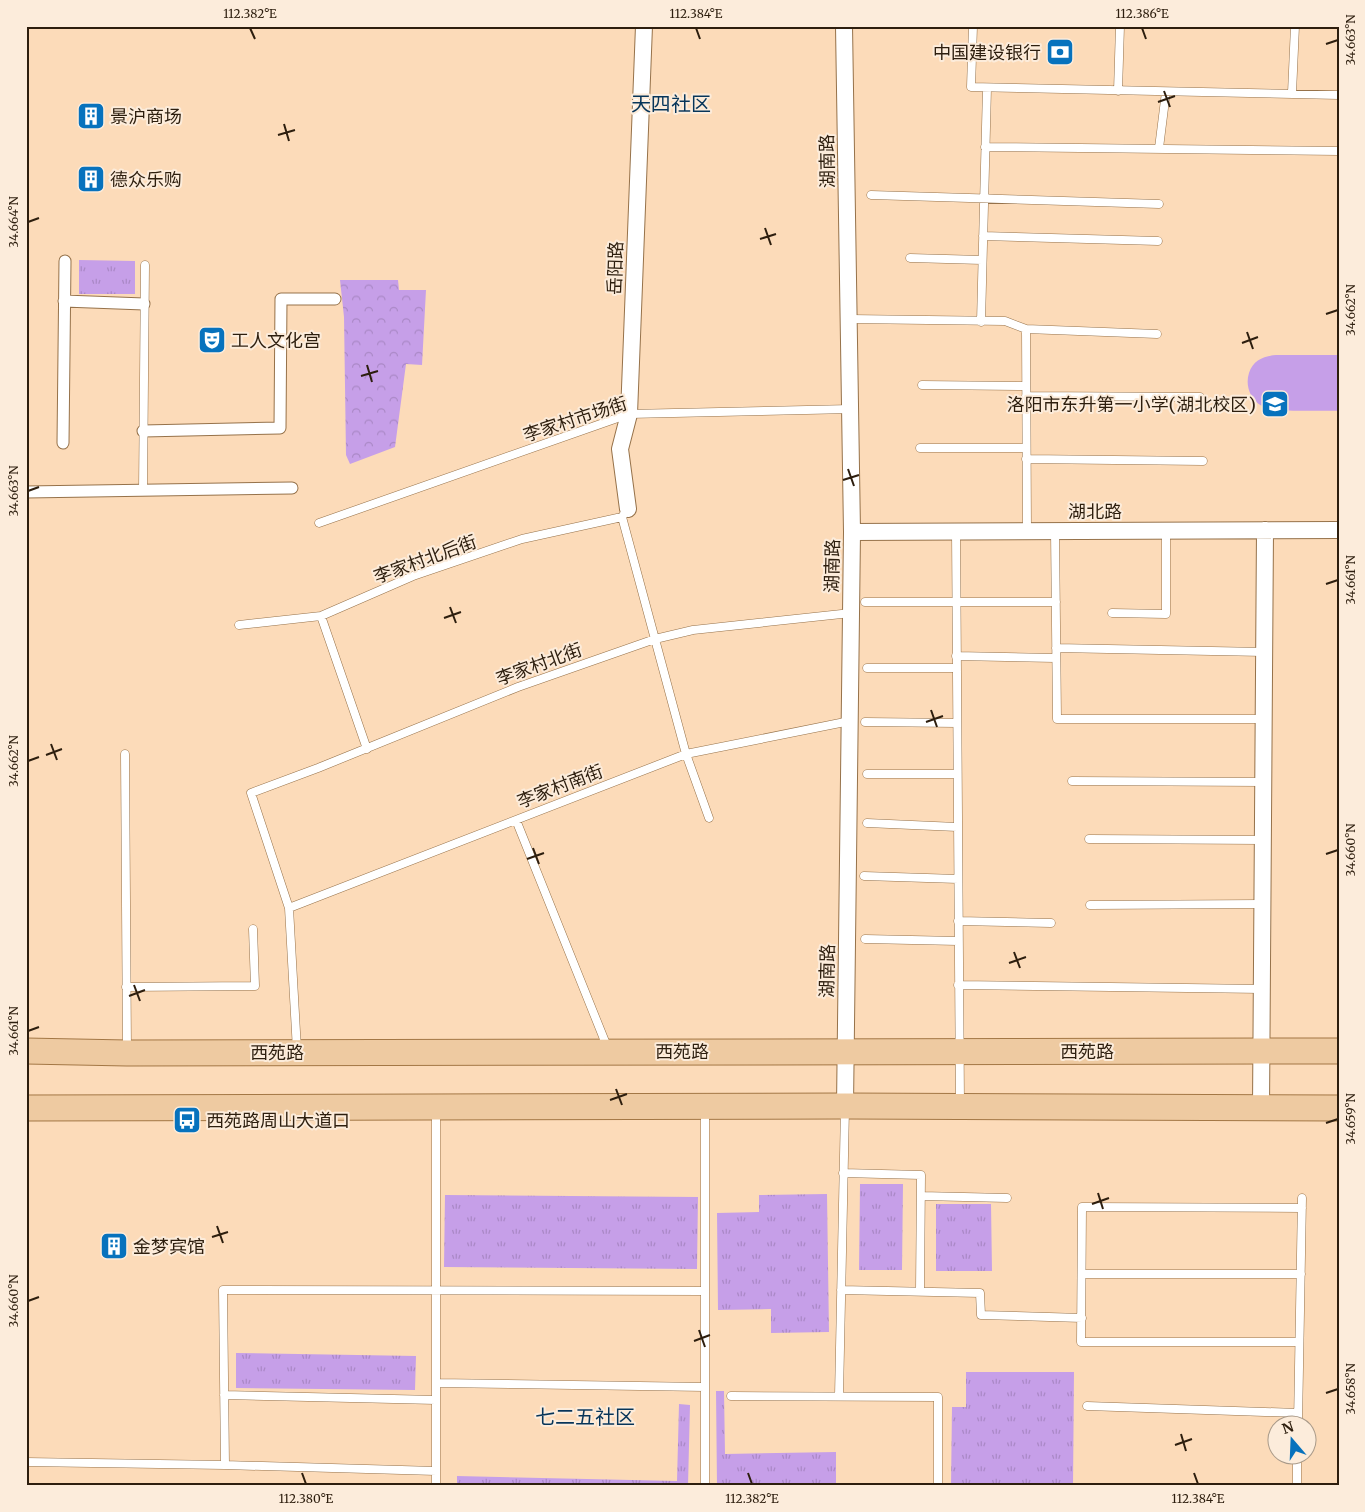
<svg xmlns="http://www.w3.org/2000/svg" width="1365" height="1512" font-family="Merriweather,'Noto Sans SC',serif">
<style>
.grass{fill:url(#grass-tufts)}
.forest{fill:url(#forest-crowns)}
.garden{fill:#c69fe8}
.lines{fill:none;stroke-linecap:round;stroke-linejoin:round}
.service-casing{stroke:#96724a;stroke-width:9}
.pedestrian-casing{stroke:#96724a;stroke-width:13}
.minor-casing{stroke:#96724a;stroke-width:18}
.primary-casing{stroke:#a37745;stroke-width:27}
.service{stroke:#fff;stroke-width:8}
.pedestrian{stroke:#fff;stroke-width:11}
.minor{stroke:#fff;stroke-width:16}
.primary{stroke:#eecaa1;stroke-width:25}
.ticks{fill:none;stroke:#2d1e0e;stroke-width:2}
.labels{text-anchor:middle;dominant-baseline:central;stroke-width:4;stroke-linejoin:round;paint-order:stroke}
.poi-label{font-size:18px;fill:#2d1e0e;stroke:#fcecdb;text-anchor:start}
.street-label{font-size:18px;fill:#2d1e0e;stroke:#fcecdb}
.quarter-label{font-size:20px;fill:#073559;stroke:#fcecdb}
.neatline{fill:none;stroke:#2d1e0e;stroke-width:2}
.ticks-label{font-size:12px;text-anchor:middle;fill:#2d1e0e}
</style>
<defs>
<pattern id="grass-tufts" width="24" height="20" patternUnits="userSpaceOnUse" patternTransform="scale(1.25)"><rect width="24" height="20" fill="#c69fe8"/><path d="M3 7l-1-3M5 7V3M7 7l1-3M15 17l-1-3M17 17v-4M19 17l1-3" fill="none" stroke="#aa88c6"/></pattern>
<pattern id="forest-crowns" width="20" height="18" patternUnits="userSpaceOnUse" patternTransform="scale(1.25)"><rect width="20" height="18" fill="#c69fe8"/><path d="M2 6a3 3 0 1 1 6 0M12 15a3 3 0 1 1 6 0" fill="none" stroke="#aa88c6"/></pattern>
</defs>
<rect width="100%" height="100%" fill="#fcdbb9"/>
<path class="grass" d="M 79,260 L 135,261 L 135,294 L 79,294 Z
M 860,1184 L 903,1184 L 902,1270 L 859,1270 Z
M 827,1194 L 829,1332 L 771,1333 L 771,1309 L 718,1310 L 717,1213 L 759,1212 L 759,1195 Z
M 445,1195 L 698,1197 L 697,1269 L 444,1267 Z
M 936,1204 L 991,1204 L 992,1271 L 936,1271 Z
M 236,1353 L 416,1356 L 415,1390 L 236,1388 Z
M 966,1372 L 1074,1372 L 1073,1486 L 951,1486 L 952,1407 L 966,1407 Z
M 716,1391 L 724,1391 L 725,1454 L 836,1452 L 836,1486 L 717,1486 Z
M 679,1404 L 690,1405 L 688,1486 L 457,1486 L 457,1476 L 677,1481 Z"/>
<path class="forest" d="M 340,280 L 398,280 L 399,290 L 426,290 L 422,365 L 406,364 L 395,447 L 350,464 L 346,455 L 344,317 Z"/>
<path class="garden" d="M 1276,355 L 1339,355 L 1339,411 C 1321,410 1276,413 1262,406 C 1250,400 1245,385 1249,373 C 1253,360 1264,356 1276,355 Z"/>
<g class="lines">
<g class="service-casing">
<path id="service" d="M 973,26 L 971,87 L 1339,95
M 1118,91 L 1120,26
M 1292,93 L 1295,26
M 985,147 L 1339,151
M 1159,148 L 1166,92
M 871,195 L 1159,204
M 983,236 L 1158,241
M 910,258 L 982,260
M 850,319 L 1005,321 L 1026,329 L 1157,334
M 981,322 L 987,88
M 1026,329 L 1027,531
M 922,385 L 1026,386
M 1026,396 L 1200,397
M 920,448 L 1026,448
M 1026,459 L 1203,461
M 143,491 L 145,265
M 624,514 L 622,517 L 686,754 L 709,818
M 319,523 L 629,414 L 851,409
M 956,531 L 960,1104
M 1055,531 L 1057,719 L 1264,719
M 865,602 L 1056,602
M 1112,613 L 1166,614 L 1166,531
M 321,616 L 367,749
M 239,625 L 321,616 L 413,576 L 522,539 L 622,517
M 1056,648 L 1264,652
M 956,656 L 1055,658
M 867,668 L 957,668
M 865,722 L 957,723
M 125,754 L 127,1051
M 867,774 L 957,774
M 1072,781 L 1263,782
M 516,820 L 608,1049
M 867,823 L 957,827
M 1089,839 L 1263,840
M 864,876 L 958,879
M 1090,905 L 1262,904
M 289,908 L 686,754 L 850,721
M 958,921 L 1051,923
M 865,939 L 958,941
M 958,985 L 1262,989
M 126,987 L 255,986 L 253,929
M 297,1050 L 289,908 L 251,793 L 318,768 L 518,687 L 655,639 L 693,630 L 851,613
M 843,1173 L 921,1175 L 920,1291
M 921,1196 L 1007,1198
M 1083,1274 L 1301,1274
M 841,1290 L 980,1293 L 981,1315 L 1082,1318
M 1299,1342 L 1081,1342 L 1082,1207 L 1302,1208
M 436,1383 L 705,1387
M 224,1395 L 436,1400
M 731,1396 L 938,1397 L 938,1486
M 839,1396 L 845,1108
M 1087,1406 L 1298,1413
M 1298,1424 L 1302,1198
M 26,1462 L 225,1465 L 436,1471
M 225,1465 L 223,1290 L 705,1291
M 436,1486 L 436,1109
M 705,1486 L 705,1111
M 1297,1486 L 1297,1454"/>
</g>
<g class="pedestrian-casing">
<path id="pedestrian" d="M 64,301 L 144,304
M 143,431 L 280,428 L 281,299 L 335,299
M 63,443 L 65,261
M 26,492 L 292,488"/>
</g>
<g class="minor-casing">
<path id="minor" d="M 844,26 L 852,532 L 845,1106
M 628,509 L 620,449 L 629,414 L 644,26
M 852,532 L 1339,530
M 1261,1108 L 1265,530"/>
</g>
<g class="primary-casing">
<path id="primary" d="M 26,1051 L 127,1053 L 1339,1051
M 26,1108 L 845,1106 L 1339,1108"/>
</g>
<use href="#service" class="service"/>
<use href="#pedestrian" class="pedestrian"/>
<use href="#minor" class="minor"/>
<use href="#primary" class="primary"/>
</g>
<path class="ticks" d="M 250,28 L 255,39M 696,28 L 700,39M 1142,28 L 1146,39M 1326,44 L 1338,40M 1164,91 L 1170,107M 1158,102 L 1175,96M 284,124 L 289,141M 278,135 L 295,130M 28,222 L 39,218M 765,228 L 771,245M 760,239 L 776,234M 1326,314 L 1338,310M 1247,332 L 1253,349M 1242,343 L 1258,337M 367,365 L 372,382M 361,376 L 378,371M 848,469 L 854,486M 843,480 L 859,475M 28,491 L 39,487M 1326,584 L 1338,580M 450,607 L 456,623M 444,618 L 461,612M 931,710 L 937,727M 926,722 L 943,716M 51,744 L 57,760M 46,755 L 62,749M 28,761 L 39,757M 533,848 L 539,864M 1326,854 L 1338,850M 527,859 L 544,853M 1014,952 L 1020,968M 1009,963 L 1026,957M 134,985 L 140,1001M 129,996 L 145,990M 28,1031 L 39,1027M 616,1089 L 622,1105M 610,1100 L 627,1094M 1326,1123 L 1338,1119M 1098,1193 L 1103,1209M 1092,1204 L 1109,1198M 217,1226 L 223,1243M 212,1237 L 228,1232M 28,1301 L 39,1297M 699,1330 L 705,1347M 694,1341 L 710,1335M 1326,1393 L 1338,1389M 1181,1434 L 1186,1451M 1175,1445 L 1192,1439M 302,1473 L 306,1484M 748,1473 L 752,1484M 1194,1473 L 1198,1484"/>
<defs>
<g id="bank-square" transform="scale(1.4375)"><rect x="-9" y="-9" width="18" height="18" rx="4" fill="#0772bd" stroke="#fcecdb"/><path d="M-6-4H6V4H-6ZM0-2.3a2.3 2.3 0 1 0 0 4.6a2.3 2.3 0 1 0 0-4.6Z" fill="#fff"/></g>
<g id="building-square" transform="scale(1.4375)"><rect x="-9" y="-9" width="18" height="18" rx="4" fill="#0772bd" stroke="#fcecdb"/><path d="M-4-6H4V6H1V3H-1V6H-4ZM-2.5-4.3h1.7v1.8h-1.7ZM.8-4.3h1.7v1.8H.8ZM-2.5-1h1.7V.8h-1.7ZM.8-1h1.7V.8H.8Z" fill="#fff"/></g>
<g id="theatre-square" transform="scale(1.4375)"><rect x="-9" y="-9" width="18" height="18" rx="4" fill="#0772bd" stroke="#fcecdb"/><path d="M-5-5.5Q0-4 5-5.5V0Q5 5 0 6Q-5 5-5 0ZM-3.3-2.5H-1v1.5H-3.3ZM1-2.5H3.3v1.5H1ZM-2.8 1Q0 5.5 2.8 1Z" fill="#fff"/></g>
<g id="school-square" transform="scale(1.4375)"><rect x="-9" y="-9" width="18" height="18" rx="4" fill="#0772bd" stroke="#fcecdb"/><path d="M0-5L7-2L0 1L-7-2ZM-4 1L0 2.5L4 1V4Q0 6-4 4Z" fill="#fff"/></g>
<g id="bus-square" transform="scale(1.4375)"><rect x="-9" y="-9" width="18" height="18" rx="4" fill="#0772bd" stroke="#fcecdb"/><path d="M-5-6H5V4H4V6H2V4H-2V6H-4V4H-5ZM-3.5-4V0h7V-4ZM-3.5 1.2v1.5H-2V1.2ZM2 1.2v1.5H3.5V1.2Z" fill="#fff"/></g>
</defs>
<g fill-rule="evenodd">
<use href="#bank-square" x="1060" y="52"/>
<use href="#building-square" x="91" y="116"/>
<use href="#building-square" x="91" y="179"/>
<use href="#theatre-square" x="212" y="340"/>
<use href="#school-square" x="1275" y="404"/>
<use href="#bus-square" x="187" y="1120"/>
<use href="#building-square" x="114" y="1246"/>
</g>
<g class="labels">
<g class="poi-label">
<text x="1041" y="52" text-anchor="end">中国建设银行</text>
<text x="110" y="116">景沪商场</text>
<text x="110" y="179">德众乐购</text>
<text x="231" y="340">工人文化宫</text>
<text x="1256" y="404" text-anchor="end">洛阳市东升第一小学(湖北校区)</text>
<text x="206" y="1120">西苑路周山大道口</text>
<text x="133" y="1246">金梦宾馆</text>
</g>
<g class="street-label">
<text transform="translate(827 161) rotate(-91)">湖南路</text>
<text transform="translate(615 268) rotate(-88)">岳阳路</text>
<text transform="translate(575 419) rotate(-18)">李家村市场街</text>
<text x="1095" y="511">湖北路</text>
<text transform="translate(425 559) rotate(-20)">李家村北后街</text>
<text transform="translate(832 566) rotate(-89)">湖南路</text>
<text transform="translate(539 664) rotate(-20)">李家村北街</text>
<text transform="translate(560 786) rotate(-21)">李家村南街</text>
<text transform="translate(827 971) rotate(-89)">湖南路</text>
<text x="682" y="1051">西苑路</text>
<text x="1087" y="1051">西苑路</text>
<text x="277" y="1052">西苑路</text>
</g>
<g class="quarter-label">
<text x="671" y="103">天四社区</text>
<text x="585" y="1416">七二五社区</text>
</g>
</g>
<rect width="1365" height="1512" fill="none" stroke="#fcecdb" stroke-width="55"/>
<g transform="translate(1292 1440) rotate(341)"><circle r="24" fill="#fcecdb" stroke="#a99a89"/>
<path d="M0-4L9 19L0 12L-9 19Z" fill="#0772bd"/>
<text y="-8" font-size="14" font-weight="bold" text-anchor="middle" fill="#2d1e0e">N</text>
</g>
<rect x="28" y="28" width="1310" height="1456" class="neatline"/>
<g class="ticks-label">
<text x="250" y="18">112.382°E</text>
<text x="696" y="18">112.384°E</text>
<text x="1142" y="18">112.386°E</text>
<text transform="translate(1351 40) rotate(-90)" y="4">34.663°N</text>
<text transform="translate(14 222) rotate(-90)" y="4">34.664°N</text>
<text transform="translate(1351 310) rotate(-90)" y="4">34.662°N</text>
<text transform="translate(14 491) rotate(-90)" y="4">34.663°N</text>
<text transform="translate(1351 580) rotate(-90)" y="4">34.661°N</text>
<text transform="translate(14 761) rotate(-90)" y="4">34.662°N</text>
<text transform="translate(1351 850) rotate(-90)" y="4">34.660°N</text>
<text transform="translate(14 1031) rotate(-90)" y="4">34.661°N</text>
<text transform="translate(1351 1119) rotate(-90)" y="4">34.659°N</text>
<text transform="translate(14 1301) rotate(-90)" y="4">34.660°N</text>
<text transform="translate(1351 1389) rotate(-90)" y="4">34.658°N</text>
<text x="306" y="1503">112.380°E</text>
<text x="752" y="1503">112.382°E</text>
<text x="1198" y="1503">112.384°E</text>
</g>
</svg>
